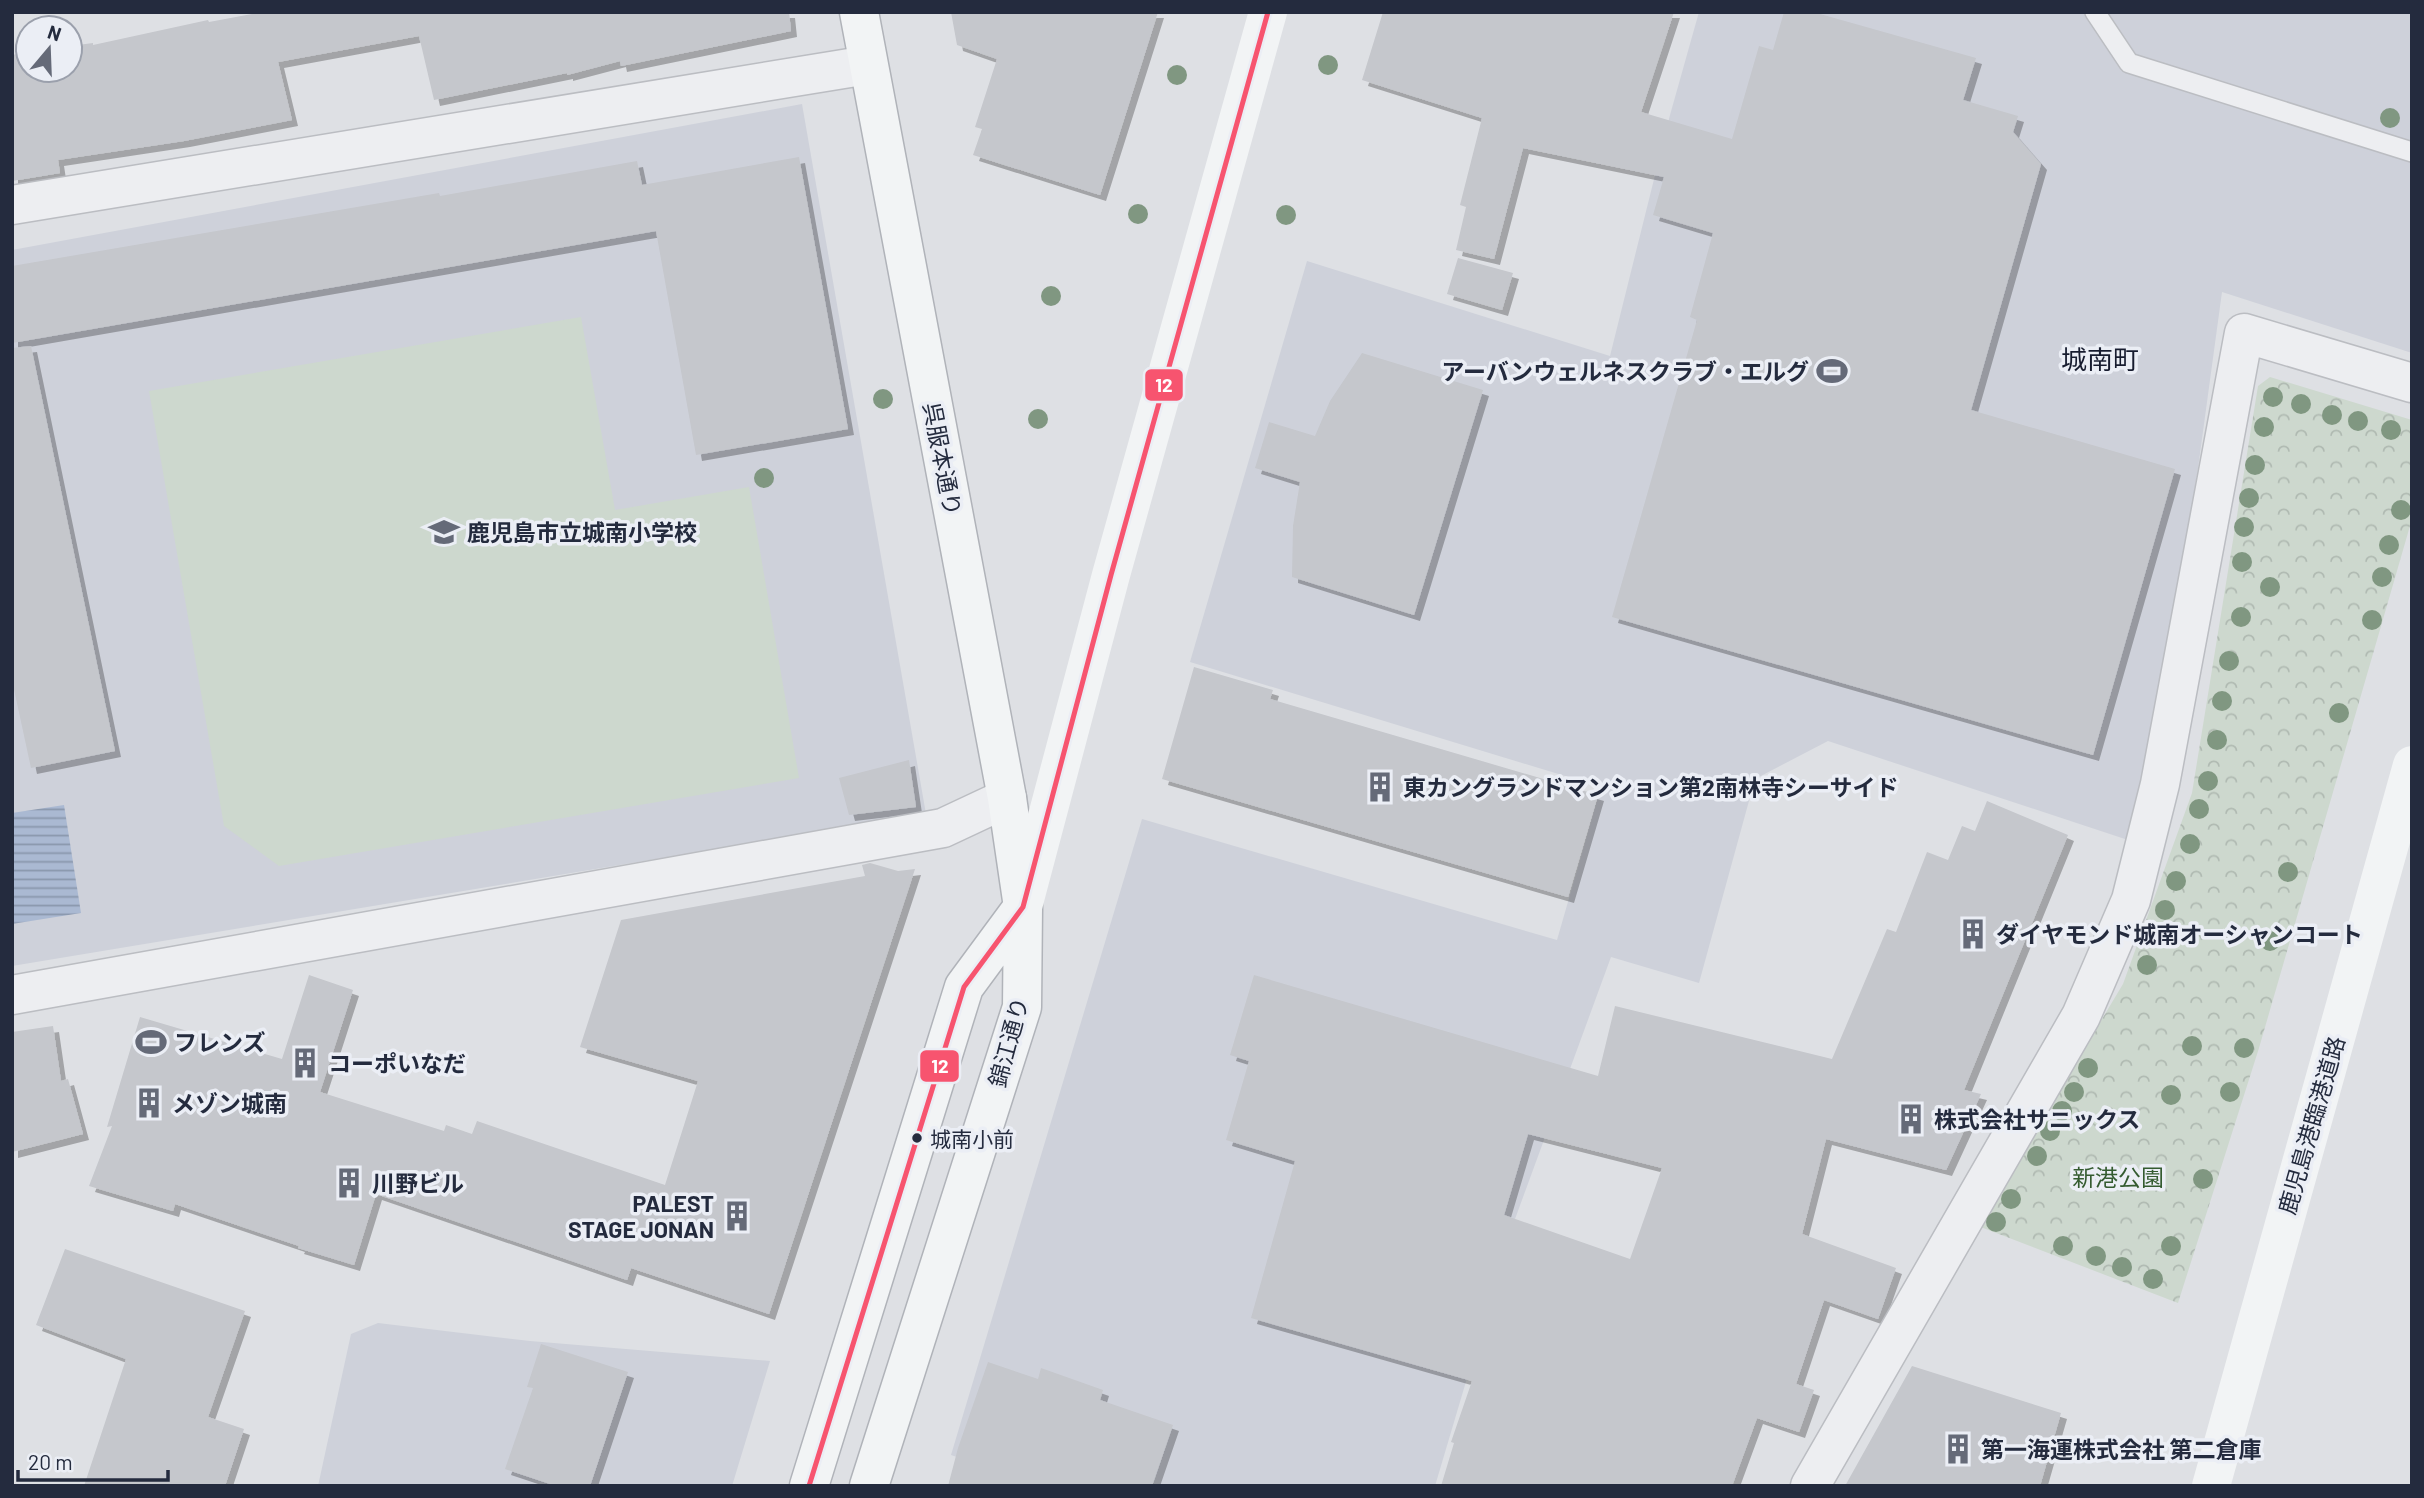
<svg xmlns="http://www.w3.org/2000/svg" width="2424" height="1498" font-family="Barlow,'Noto Sans JP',sans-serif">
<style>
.built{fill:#ced1da}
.green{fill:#cdd8ce}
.park{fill:url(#park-crowns)}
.water{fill:url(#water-rules)}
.building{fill:#c5c7cc;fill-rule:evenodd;filter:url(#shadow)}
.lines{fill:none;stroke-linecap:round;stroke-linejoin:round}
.lane-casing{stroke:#bbbdc2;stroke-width:22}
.street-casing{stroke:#bbbdc2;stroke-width:41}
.highway-casing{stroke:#b0b3b9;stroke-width:41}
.lane{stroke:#edeef1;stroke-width:19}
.street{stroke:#edeef1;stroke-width:38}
.secondary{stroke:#f2f4f5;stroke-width:38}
.highway{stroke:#f2f4f5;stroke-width:38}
.bus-1-casing{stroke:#ebeef5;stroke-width:10}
.bus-1{stroke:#f7546f;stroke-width:5}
.tree{fill:#809781}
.bus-dot{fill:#242b3e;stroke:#ebeef5;stroke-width:2.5}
.labels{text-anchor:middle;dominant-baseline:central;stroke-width:7;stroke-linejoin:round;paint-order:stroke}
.bus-label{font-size:21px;fill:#242b3e;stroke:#ebeef5;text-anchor:start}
.poi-label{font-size:23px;font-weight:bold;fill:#242b3e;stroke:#ebeef5;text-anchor:start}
.street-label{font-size:23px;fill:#242b3e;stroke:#ebeef5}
.park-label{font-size:23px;fill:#345b30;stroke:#ebeef5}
.quarter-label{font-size:26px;fill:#171c2f;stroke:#ebeef5}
.line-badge{stroke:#ebeef5;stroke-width:2.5}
.badge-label{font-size:19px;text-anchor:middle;font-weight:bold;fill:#fff}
</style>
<defs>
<pattern id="park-crowns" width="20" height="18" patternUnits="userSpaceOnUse" patternTransform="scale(1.75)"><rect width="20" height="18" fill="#cdd8ce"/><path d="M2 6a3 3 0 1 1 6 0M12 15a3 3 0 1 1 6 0" fill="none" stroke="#b0bab2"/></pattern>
<pattern id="water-rules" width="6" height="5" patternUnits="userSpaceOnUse" patternTransform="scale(1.75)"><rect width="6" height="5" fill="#aab9d2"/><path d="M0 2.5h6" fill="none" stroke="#8a97ac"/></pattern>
<filter id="shadow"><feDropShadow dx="6" dy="6" stdDeviation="0" flood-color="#0004"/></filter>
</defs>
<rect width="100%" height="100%" fill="#dee0e4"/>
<path class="built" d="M 1699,12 L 2412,12 L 2412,353 L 2222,292 L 2198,468 L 2142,811 L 2131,841 L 1828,741 L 1755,779 L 1699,983 L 1611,957 L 1511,1230 L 1435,1486 L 1042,1486 L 951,1455 L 1142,819 L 1557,940 L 1601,787 L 1190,662 L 1307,261 L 1610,356 L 1670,115 Z
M 802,104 L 926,814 L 12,966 L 12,250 Z
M 378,1323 L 530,1341 L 770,1361 L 732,1486 L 318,1486 L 351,1334 Z"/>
<path class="green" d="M 581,317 L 615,510 L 749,487 L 799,778 L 279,866 L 224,826 L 149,391 Z"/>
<path class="park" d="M 2270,377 L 2412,420 L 2412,519 L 2259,1048 L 2178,1303 L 1978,1226 L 2123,984 L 2192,793 L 2258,386 Z"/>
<path class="water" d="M 64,805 L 81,913 L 12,924 L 12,813 Z"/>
<path class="building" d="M 262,12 L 789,12 L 791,31 L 621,66 L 620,61 L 567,75 L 567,73 L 434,100 L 419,36 L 278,62 L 292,120 L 184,141 L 58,160 L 60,173 L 12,181 L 12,55 L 28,52 L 28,70 L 70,70 L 70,46 L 93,43 L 93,45 L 208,20 L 209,22 Z
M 951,12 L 1158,12 L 1100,195 L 973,155 L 982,129 L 975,127 L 997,59 L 957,45 Z
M 1383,12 L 1674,12 L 1641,112 L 1732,139 L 1759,46 L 1773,50 L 1784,12 L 1813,12 L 1976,58 L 1963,100 L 2018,116 L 2013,132 L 2041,164 L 1971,410 L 2175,469 L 2093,755 L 1612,617 L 1697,320 L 1690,317 L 1713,233 L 1653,215 L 1664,177 L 1523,148 L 1494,259 L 1456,250 L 1466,207 L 1460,205 L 1482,118 L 1362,80 Z
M 799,157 L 848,429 L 696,455 L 656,231 L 12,343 L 12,266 L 439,193 L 440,196 L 637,161 L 642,185 Z
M 1458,258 L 1513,273 L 1502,310 L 1447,294 Z
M 31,346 L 115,751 L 31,768 L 12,680 L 12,348 Z
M 1362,353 L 1483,390 L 1414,615 L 1292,577 L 1293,526 L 1300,482 L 1255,468 L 1269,422 L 1315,436 L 1330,401 Z
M 1194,667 L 1273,690 L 1270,699 L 1598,795 L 1568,897 L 1162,779 Z
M 909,760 L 916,807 L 849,815 L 839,778 Z
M 1987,801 L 2068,835 L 1964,1090 L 1981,1094 L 1946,1170 L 1826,1139 L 1802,1234 L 1896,1268 L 1878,1319 L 1824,1300 L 1796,1384 L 1814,1390 L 1799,1432 L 1757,1418 L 1732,1486 L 1441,1486 L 1454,1443 L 1451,1442 L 1472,1381 L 1251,1318 L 1295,1161 L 1226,1140 L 1249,1061 L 1230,1055 L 1254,975 L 1598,1076 L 1615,1006 L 1832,1059 L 1887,929 L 1896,932 L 1927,852 L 1948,860 L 1962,826 L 1975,831 ZM 1528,1134 L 1662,1168 L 1630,1259 L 1504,1215 Z
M 870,863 L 898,871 L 915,869 L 769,1314 L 631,1268 L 627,1280 L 376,1194 L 354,1265 L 298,1248 L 299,1246 L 175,1204 L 173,1211 L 89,1186 L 112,1126 L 107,1127 L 140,1017 L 282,1059 L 309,975 L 353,990 L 320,1092 L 444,1131 L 446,1125 L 472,1134 L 477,1121 L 665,1185 L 698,1081 L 580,1047 L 621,920 L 865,876 L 862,865 Z
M 53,1026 L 61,1081 L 68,1079 L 83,1134 L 12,1152 L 12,1032 Z
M 65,1249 L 245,1311 L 208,1417 L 244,1429 L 225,1486 L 84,1486 L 126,1359 L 36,1325 Z
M 541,1344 L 628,1372 L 590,1486 L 556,1486 L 505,1469 L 533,1388 L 527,1387 Z
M 988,1362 L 1038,1379 L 1041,1368 L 1103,1390 L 1100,1400 L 1173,1425 L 1152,1486 L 948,1486 L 958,1448 Z
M 1912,1366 L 2061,1413 L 2040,1486 L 1845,1486 Z"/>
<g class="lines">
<g class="lane-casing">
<path id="lane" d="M 2095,12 L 2129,63 L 2412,152"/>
</g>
<g class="street-casing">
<path id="street" d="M 12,205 L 868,65
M 12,995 L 943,828 L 1007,798
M 1810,1486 L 2081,1016 L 2131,900 L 2160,784 L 2244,333 L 2412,383"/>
</g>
<g class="highway-casing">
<path id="highway" d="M 859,12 L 1007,798 L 1023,907 L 1022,1007 L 869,1486
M 809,1486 L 964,987 L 1023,907"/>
</g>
<use href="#lane" class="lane"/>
<use href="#street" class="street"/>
<path class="secondary" d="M 1023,907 L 1111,575 L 1268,12
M 2211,1486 L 2412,765"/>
<use href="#highway" class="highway"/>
<g class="bus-1-casing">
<path id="bus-1" d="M 809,1486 L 964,987 L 1023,907 L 1111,575 L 1268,12"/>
</g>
<use href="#bus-1" class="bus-1"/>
</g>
<g class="tree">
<circle cx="1328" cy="65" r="10"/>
<circle cx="1177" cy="75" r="10"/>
<circle cx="2390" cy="118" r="10"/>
<circle cx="1138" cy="214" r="10"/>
<circle cx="1286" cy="215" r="10"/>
<circle cx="1051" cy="296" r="10"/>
<circle cx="2273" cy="397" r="10"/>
<circle cx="883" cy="399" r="10"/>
<circle cx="2301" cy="404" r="10"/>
<circle cx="2332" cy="415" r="10"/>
<circle cx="1038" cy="419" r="10"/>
<circle cx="2358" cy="421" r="10"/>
<circle cx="2264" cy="427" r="10"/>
<circle cx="2391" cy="430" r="10"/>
<circle cx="2255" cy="465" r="10"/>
<circle cx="764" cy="478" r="10"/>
<circle cx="2249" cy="498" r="10"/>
<circle cx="2401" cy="510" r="10"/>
<circle cx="2244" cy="527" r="10"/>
<circle cx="2389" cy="545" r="10"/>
<circle cx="2242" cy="562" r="10"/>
<circle cx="2382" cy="577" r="10"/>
<circle cx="2270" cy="587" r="10"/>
<circle cx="2241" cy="617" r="10"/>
<circle cx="2372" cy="620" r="10"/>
<circle cx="2229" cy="661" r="10"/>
<circle cx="2222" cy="701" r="10"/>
<circle cx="2339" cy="713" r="10"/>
<circle cx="2217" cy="740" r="10"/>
<circle cx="2208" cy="781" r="10"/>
<circle cx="2199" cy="809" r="10"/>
<circle cx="2190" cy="844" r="10"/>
<circle cx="2288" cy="872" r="10"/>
<circle cx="2176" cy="881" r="10"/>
<circle cx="2165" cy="910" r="10"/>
<circle cx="2155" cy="936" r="10"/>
<circle cx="2270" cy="941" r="10"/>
<circle cx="2147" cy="965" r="10"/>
<circle cx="2192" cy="1046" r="10"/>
<circle cx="2244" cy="1048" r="10"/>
<circle cx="2088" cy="1068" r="10"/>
<circle cx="2074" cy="1092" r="10"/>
<circle cx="2230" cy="1092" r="10"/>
<circle cx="2171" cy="1095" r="10"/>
<circle cx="2062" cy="1111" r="10"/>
<circle cx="2050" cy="1131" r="10"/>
<circle cx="2037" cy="1156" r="10"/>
<circle cx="2203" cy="1179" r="10"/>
<circle cx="2011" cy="1199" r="10"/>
<circle cx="1996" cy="1222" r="10"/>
<circle cx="2063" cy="1246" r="10"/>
<circle cx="2171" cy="1246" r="10"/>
<circle cx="2096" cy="1256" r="10"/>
<circle cx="2122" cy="1267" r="10"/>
<circle cx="2153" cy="1279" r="10"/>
</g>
<defs>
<g id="stadium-bare" transform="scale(2.415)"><path d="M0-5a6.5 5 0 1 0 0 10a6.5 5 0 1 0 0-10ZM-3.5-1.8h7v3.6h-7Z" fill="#656a78" stroke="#ebeef5" stroke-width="2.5" paint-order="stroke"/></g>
<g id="school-bare" transform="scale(2.415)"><path d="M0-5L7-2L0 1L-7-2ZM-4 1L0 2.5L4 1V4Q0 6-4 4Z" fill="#656a78" stroke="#ebeef5" stroke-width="2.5" paint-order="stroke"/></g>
<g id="building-bare" transform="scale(2.415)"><path d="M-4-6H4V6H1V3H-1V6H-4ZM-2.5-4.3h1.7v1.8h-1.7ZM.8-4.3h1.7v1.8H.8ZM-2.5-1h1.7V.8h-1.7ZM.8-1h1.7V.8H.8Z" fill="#656a78" stroke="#ebeef5" stroke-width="2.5" paint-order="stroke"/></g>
</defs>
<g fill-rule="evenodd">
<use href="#stadium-bare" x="1832" y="371"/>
<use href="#school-bare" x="444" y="532"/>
<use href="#building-bare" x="1380" y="787"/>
<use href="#building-bare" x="1973" y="934"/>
<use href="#stadium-bare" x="151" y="1042"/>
<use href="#building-bare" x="305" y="1063"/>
<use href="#building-bare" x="149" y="1103"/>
<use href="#building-bare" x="1911" y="1119"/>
<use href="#building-bare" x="349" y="1183"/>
<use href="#building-bare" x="737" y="1216"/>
<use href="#building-bare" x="1958" y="1449"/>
</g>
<circle class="bus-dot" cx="917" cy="1138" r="6"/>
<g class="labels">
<g class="bus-label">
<text x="930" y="1138">城南小前</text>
</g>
<g class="poi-label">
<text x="1809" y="371" text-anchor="end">アーバンウェルネスクラブ・エルグ</text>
<text x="467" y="532">鹿児島市立城南小学校</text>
<text x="1403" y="787">東カングランドマンション第2南林寺シーサイド</text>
<text x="1996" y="934">ダイヤモンド城南オーシャンコート</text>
<text x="174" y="1042">フレンズ</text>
<text x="328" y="1063">コーポいなだ</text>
<text x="172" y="1103">メゾン城南</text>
<text x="1934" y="1119">株式会社サニックス</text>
<text x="372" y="1183">川野ビル</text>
<text x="714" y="1203" text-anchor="end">PALEST<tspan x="714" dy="26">STAGE JONAN</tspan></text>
<text x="1981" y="1449">第一海運株式会社 第二倉庫</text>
</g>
<g class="street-label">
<text transform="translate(943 459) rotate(79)">呉服本通り</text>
<text transform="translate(1008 1042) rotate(-75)">錦江通り</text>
<text transform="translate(2311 1125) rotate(-74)">鹿児島港臨港道路</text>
</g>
<g class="park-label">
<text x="2118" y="1177">新港公園</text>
</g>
<g class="quarter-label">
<text x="2100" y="358">城南町</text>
</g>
</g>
<g class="line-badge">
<rect x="1144" y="368" width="40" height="34" rx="7" fill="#f7546f"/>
<rect x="919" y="1049" width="41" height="34" rx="7" fill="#f7546f"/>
</g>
<g class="badge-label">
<text x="1164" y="392">12</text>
<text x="940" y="1073">12</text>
</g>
<rect width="2424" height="1498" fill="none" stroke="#242b3e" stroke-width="28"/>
<g transform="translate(49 49) rotate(19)"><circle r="33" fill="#ebeef5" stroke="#9ba0ac" stroke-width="2"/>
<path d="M0-5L12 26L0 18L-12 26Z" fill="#656a78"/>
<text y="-10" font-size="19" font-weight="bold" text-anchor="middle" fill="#242b3e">N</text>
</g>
<path d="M18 1470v10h150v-10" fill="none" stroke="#242b3e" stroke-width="3.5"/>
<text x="28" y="1470" font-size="21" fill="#242b3e" stroke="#ebeef5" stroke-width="5" paint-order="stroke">20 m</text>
</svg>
